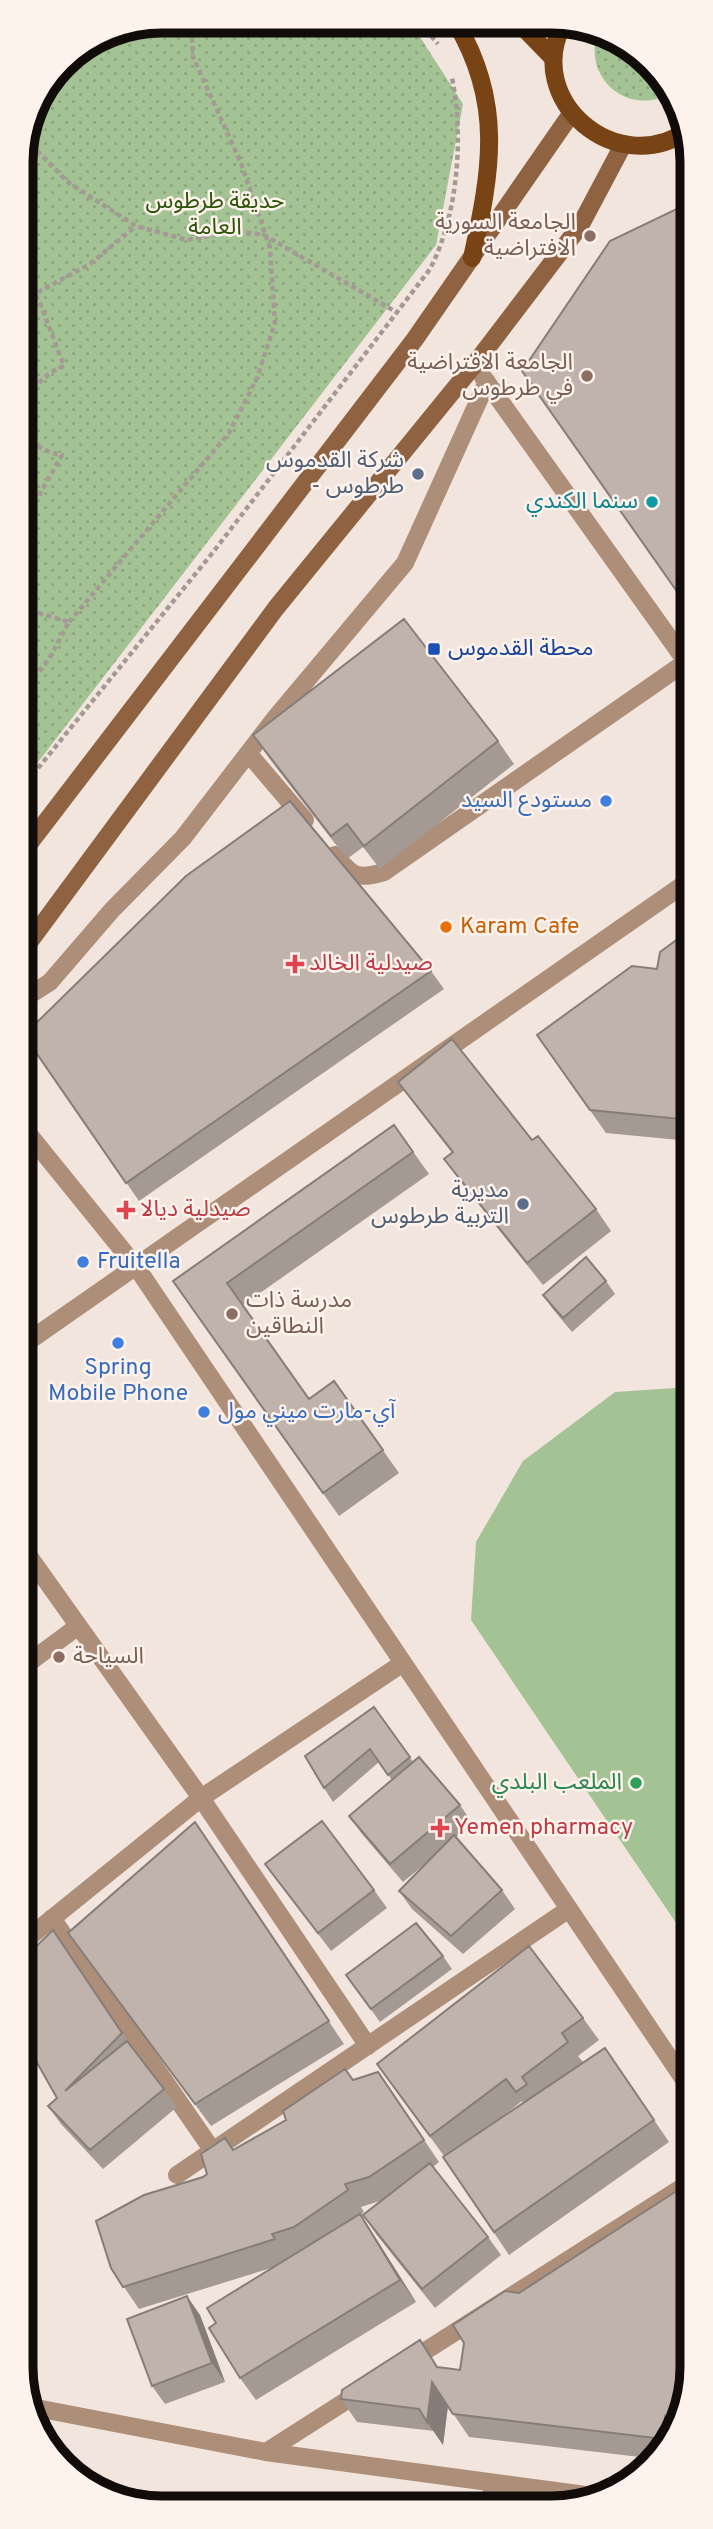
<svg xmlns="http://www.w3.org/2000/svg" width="713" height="2529" font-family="Overpass,'Noto Sans Arabic',sans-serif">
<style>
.park{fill:url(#park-dots)}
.garden{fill:#a4c394}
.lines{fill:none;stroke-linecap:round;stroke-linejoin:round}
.path{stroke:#a49994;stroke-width:4.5;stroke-dasharray:5 3.5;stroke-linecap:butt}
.minor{stroke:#ad8e78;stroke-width:18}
.tertiary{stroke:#ad8e78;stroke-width:18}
.secondary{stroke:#8f6342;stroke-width:18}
.primary{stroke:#784315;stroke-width:18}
.wall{fill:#a49a93;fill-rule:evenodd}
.shaded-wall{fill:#867d78}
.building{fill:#bfb3ab;stroke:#867d78;stroke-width:2}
.education-dot{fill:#8d6e63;stroke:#fef3ec;stroke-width:2.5}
.service-dot{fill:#5c6f8a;stroke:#fef3ec;stroke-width:2.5}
.culture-dot{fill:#0f9aa8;stroke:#fef3ec;stroke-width:2.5}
.transit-dot{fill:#1a4fb4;stroke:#fef3ec;stroke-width:2.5}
.shop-dot{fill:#3f7fe0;stroke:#fef3ec;stroke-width:2.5}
.food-dot{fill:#e8710a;stroke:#fef3ec;stroke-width:2.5}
.health-dot{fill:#e0444e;stroke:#fef3ec;stroke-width:2.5}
.leisure-dot{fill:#2e9e5b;stroke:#fef3ec;stroke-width:2.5}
.labels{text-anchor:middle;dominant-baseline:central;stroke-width:5;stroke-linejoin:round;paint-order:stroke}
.park-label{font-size:23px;fill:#2a5408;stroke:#fef3ec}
.education-label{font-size:23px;fill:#785e54;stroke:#fef3ec;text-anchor:end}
.service-label{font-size:23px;fill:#4e5e75;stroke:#fef3ec;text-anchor:end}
.culture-label{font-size:23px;fill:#0d838f;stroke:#fef3ec;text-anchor:end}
.transit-label{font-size:23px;fill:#164399;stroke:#fef3ec;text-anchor:start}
.shop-label{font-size:23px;fill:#366cbe;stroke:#fef3ec;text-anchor:start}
.food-label{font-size:23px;fill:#c56008;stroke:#fef3ec;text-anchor:start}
.health-label{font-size:23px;fill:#be3a42;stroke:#fef3ec;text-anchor:start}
.leisure-label{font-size:23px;fill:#27864d;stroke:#fef3ec;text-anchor:end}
.rim{fill:none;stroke:#110c0a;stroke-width:9}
</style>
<defs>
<pattern id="park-dots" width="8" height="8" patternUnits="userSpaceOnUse" patternTransform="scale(1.75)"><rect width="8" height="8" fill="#a4c394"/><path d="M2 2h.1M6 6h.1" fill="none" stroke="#8ca67e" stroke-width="1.8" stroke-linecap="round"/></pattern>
</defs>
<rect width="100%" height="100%" fill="#f2e5dd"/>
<path class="park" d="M 163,21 L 411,23 L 463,104 L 436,245 L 22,783 L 21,154 L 35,100 L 63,62 L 109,32 Z
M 597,34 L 651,63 L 668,95 C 626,115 584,78 597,34 Z"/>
<path class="garden" d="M 691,1387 L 691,1945 L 471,1620 L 476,1542 L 523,1461 L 615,1392 Z"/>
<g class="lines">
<path class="path" d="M 420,23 L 438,44
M 25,139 L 69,183 L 136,226 L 187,240 L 236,231 L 264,235 L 396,312
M 21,179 L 35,294 L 90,264 L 136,226
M 21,292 L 34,294
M 21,301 L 35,294 L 40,303 L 64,366 C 21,382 1,445 62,455 L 22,525
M 22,608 L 69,622 L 49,659 L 22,693
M 69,622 L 229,433 L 257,378 L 275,323 L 270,248 L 241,163 L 193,57 L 191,21
M 22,788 L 214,551 L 430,269 C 458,215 464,137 452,78"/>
<path class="minor" d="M 483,377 L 690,667
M 248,753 L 305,820
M 335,855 C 352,876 356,880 384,872 L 686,662
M 22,1000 L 50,982 L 112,910 L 183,838 L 276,717 L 405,563 L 487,382
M 23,1345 L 690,880
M 23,1548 L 201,1798 L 368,2046
M 23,1667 L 77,1627
M 52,1918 L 213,2151
M 23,1942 L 201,1798 L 403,1663
M 177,2175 L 569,1909
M 408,2362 L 692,2181
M 266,2452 L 363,2390
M 489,2505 L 494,2483"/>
<path class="tertiary" d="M 22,1126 L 137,1268 L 691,2090
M 31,2407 L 266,2452 L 593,2496"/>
<path class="secondary" d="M 22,853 L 415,339 L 571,114
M 22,952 L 276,608 L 474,365 L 580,226 L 623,145"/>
<path class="primary" d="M 456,23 C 504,103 491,172 472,258
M 519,23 L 553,58
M 563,24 C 523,101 617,179 687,131"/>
</g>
<path class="wall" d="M 253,735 L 498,741 L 514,764 L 380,869 L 363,847 L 347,859 L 269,758 Z
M 690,930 L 690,1141 L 606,1133 L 537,1035 L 657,969 Z
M 431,971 L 444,989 L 139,1201 L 24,1035 Z
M 398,1082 L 532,1140 L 596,1209 L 611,1231 L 543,1285 L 460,1181 L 444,1159 L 452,1153 L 414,1104 Z
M 394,1125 L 429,1174 L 243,1305 L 309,1399 L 334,1381 L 399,1473 L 339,1516 L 173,1281 Z
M 606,1281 L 615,1294 L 572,1332 L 552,1308 L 543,1295 Z
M 374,1707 L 413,1762 L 460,1805 L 473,1824 L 456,1837 L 502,1890 L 515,1909 L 463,1954 L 412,1909 L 399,1891 L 431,1859 L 403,1882 L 362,1834 L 349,1816 L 392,1780 L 379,1762 L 333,1802 L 324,1788 Z
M 195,1822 L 344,2044 L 211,2126 L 68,1933 Z
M 265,1864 L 374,1890 L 387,1908 L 331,1951 Z
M 53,1930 L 135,2051 L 177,2107 L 103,2169 L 61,2124 L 48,2106 L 57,2098 Z
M 443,1956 L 452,1969 L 380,2022 L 346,1975 Z
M 583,2018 L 599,2040 L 578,2056 L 583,2062 L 605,2048 L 669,2142 L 509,2255 L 443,2157 L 444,2156 L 377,2064 ZM 522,2101 L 523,2103 L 494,2123 Z
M 378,2072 L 439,2162 L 433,2167 L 488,2237 L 501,2255 L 435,2308 L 376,2234 L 363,2215 L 383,2200 L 361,2207 L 364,2212 L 360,2215 L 375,2237 L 416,2302 L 256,2400 L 240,2378 L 216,2323 L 271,2268 L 139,2309 L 111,2268 L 203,2177 L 233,2150 L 286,2120 L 353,2080 Z
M 200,2315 L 225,2382 L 165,2404 L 152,2386 Z
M 438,2367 L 460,2370 L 692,2375 L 657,2459 L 469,2437 L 448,2406 L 443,2445 L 434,2431 L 357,2422 L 341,2399 Z"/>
<path class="shaded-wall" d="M 23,2058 L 30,2067 L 23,2082 Z
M 360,2214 L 375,2237 L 416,2302 L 400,2280 Z
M 187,2296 L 200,2315 L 225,2382 L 212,2363 Z
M 432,2382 L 448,2405 L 443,2445 L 427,2422 Z
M 665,2417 L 671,2425 L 664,2441 L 663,2439 Z"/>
<path class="building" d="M 689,203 L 690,610 L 522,371 L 610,241 Z
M 404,619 L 498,741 L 364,846 L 347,824 L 331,836 L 253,735 Z
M 290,801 L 431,971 L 126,1183 L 24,1035 L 186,876 Z
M 690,930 L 690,1120 L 590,1110 L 537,1035 L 632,966 L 657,969 L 660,952 Z
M 452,1039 L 532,1140 L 538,1136 L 596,1209 L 527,1263 L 444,1159 L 453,1152 L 398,1082 Z
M 394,1125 L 413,1152 L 227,1283 L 309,1399 L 334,1381 L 383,1450 L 323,1493 L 173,1281 Z
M 586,1257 L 606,1281 L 563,1318 L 543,1295 Z
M 374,1707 L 410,1757 L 388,1775 L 370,1749 L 324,1788 L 305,1756 Z
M 419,1757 L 460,1805 L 390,1864 L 349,1816 Z
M 322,1821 L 374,1890 L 318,1933 L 265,1864 Z
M 195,1822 L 329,2021 L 195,2104 L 68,1933 Z
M 454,1835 L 502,1890 L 451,1936 L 399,1891 Z
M 416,1923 L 443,1956 L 371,2009 L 346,1975 Z
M 53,1930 L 122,2033 L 65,2091 L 127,2041 L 164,2089 L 90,2150 L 48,2106 L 57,2098 L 23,2038 L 23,1959 Z
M 529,1946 L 583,2018 L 562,2033 L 568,2042 L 522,2077 L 527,2084 L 516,2092 L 506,2079 L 430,2136 L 377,2064 Z
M 605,2048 L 654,2120 L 494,2232 L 443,2157 Z
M 345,2069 L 353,2080 L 378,2072 L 424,2140 L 369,2177 L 345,2184 L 348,2190 L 294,2227 L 272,2234 L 275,2239 L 123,2287 L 111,2268 L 96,2221 L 144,2195 L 203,2177 L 207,2174 L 201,2154 L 225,2138 L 233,2150 L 286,2120 L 283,2111 Z
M 430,2163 L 488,2237 L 422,2289 L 363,2215 Z
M 692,2181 L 692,2375 L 671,2426 L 665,2417 L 663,2439 L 453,2414 L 432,2382 L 427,2422 L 419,2409 L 341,2399 L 342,2390 L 420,2340 L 437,2367 L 460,2370 L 464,2343 L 453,2325 L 505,2291 L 519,2293 Z
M 360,2214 L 400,2280 L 240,2378 L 209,2328 L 216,2323 L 207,2308 Z
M 187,2296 L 212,2363 L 152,2386 L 127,2319 Z"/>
<g class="education-dot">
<circle cx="590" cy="236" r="7"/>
<circle cx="587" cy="376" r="7"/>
<circle cx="232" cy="1314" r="7"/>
<circle cx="59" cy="1657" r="7"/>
</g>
<g class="service-dot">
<circle cx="418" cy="474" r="7"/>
<circle cx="523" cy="1204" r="7"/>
</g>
<circle class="culture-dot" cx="652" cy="502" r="7"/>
<rect class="transit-dot" x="427" y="642" width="14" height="14" rx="3.5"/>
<g class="shop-dot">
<circle cx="606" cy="801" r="7"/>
<circle cx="83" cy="1262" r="7"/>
<circle cx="118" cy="1343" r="7"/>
<circle cx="204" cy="1412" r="7"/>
</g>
<circle class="food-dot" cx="446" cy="927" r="7"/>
<g class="health-dot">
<path d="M291.5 953.5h7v7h7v7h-7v7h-7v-7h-7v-7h7z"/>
<path d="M122.5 1199.5h7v7h7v7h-7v7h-7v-7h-7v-7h7z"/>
<path d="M436.5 1817.5h7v7h7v7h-7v7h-7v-7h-7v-7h7z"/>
</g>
<circle class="leisure-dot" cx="636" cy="1783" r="7"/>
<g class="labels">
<g class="park-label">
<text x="215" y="202">حديقة طرطوس<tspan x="215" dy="26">العامة</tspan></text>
</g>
<g class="education-label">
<text x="576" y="223">الجامعة السورية<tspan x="576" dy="26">الافتراضية</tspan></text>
<text x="573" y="363">الجامعة الافتراضية<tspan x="573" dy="26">في طرطوس</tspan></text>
<text x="246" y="1301" text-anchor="start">مدرسة ذات<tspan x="246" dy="26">النطاقين</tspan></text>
<text x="73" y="1657" text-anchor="start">السياحة</text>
</g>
<g class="service-label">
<text x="404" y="461">شركة القدموس<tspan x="404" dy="26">- طرطوس</tspan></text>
<text x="509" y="1191">مديرية<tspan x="509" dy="26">التربية طرطوس</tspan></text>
</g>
<g class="culture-label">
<text x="638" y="502">سنما الكندي</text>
</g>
<g class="transit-label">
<text x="448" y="649">محطة القدموس</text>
</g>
<g class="shop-label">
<text x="592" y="801" text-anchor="end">مستودع السيد</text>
<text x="97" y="1262">Fruitella</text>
<text x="118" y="1368" text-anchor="middle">Spring<tspan x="118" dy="26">Mobile Phone</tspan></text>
<text x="218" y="1412">آي-مارت ميني مول</text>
</g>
<g class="food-label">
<text x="460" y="927">Karam Cafe</text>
</g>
<g class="health-label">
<text x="309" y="964">صيدلية الخالد</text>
<text x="140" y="1210">صيدلية ديالا</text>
<text x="454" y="1828">Yemen pharmacy</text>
</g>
<g class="leisure-label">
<text x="622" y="1783">الملعب البلدي</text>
</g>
</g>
<path d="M0 0H713V2529H0ZM162 33H551A129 129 0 0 1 680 162V2367A129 129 0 0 1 551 2496H162A129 129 0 0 1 33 2367V162A129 129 0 0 1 162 33Z" fill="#fef3ec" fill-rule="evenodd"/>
<path class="rim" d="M162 33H551A129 129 0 0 1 680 162V2367A129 129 0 0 1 551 2496H162A129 129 0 0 1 33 2367V162A129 129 0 0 1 162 33Z"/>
</svg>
